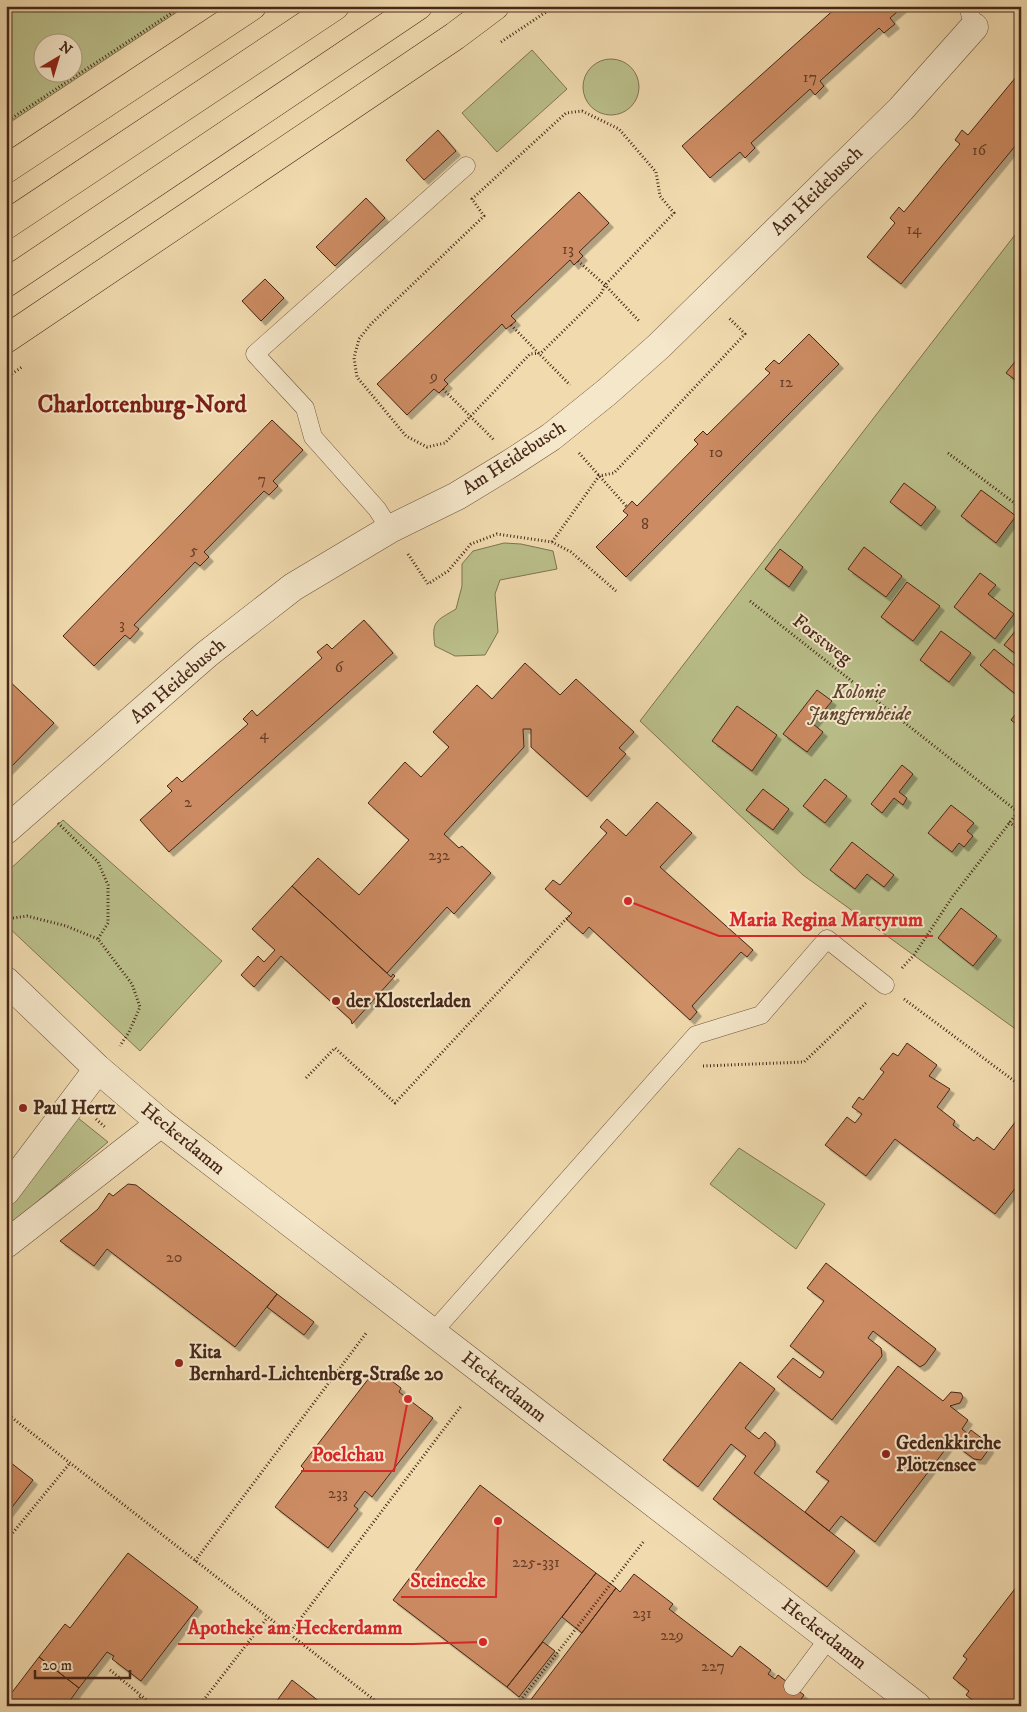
<svg xmlns="http://www.w3.org/2000/svg" width="1027" height="1712" font-family="'IM FELL DW Pica',serif">
<style>
.green{fill:#babf8a;stroke:#807351;fill-rule:evenodd}
.building{fill:#cc8b62;stroke:#462718;filter:url(#shadow)}
.lines{fill:none;stroke-linecap:round;stroke-linejoin:round}
.service-casing{stroke:#70543e;stroke-width:19}
.minor-casing{stroke:#70543e;stroke-width:29}
.tertiary-casing{stroke:#70543e;stroke-width:29}
.motorway-casing{stroke:#462718;stroke-width:29}
.path{stroke:#462718;stroke-width:3;stroke-dasharray:1 2.5;stroke-linecap:butt}
.service{stroke:#f5e7ca;stroke-width:18}
.minor{stroke:#f5e7ca;stroke-width:28}
.tertiary{stroke:#f5e7ca;stroke-width:28}
.motorway{stroke:#f0daae;stroke-width:28}
.poi-dot{fill:#8f2418;stroke:#f5e7ca;stroke-width:2}
.labels{text-anchor:middle;dominant-baseline:central;stroke-width:4;stroke-linejoin:round;paint-order:stroke}
.number-label{font-size:16px;fill:#68402a}
.street-label{font-size:19px;fill:#462718;stroke:#f5e7ca}
.park-label{font-size:19px;font-style:italic;fill:#5d452f;stroke:#f5e7ca}
.poi-label{font-size:19px;font-weight:bold;fill:#462718;stroke:#f5e7ca;text-anchor:start}
.district-label{font-size:24px;font-weight:bold;fill:#7a1f14;stroke:#f5e7ca}
.leader{fill:none;stroke:#d62828;stroke-width:2}
.callout-dot{fill:#d62828;stroke:#f5e7ca;stroke-width:2}
.callout-label{font-size:20px;text-anchor:middle;font-weight:bold;fill:#d62828;stroke:#f5e7ca;stroke-width:4;stroke-linejoin:round;paint-order:stroke}
</style>
<defs>
<filter id="shadow"><feDropShadow dx="4.5" dy="4.5" stdDeviation="0" flood-color="#0004"/></filter>
</defs>
<rect width="100%" height="100%" fill="#f0daae"/>
<filter id="stains"><feTurbulence type="fractalNoise" baseFrequency=".004" numOctaves="4"/><feColorMatrix values="0 0 0 0 .2 0 0 0 0 .09 0 0 0 0 .02 0 0 0 .5 -.17"/></filter>
<radialGradient id="worn" r=".72"><stop offset=".6" stop-color="#630" stop-opacity="0"/><stop offset="1" stop-color="#630" stop-opacity=".3"/></radialGradient>
<path class="green" d="M 6,6 L 186,6 L 6,125 ZM 72,42 L 72,72 L 42,72 L 42,42 Z
M 532,50 L 567,89 L 497,152 L 462,113 Z
M583 87a28 28 0 1 1 56 0a28 28 0 1 1-56 0Z
M 1021,227 L 1021,1033 L 803,875 L 640,721 Z
M 504,543 L 521,544 L 553,551 L 557,569 L 500,580 L 495,594 L 498,632 L 485,655 L 455,656 L 435,646 C 431,621 436,621 456,609 L 462,586 L 462,564 L 473,551 Z
M 63,820 L 222,961 L 140,1051 L 6,925 L 6,873 Z
M 78,1118 L 108,1142 L 6,1228 L 6,1208 Z
M 739,1148 L 825,1204 L 796,1249 L 710,1184 Z"/>
<path class="building" d="M 838,6 L 904,6 L 890,18 L 895,24 L 884,33 L 879,28 L 820,81 L 824,86 L 815,95 L 810,89 L 751,143 L 755,148 L 745,158 L 740,152 L 710,178 L 682,146 Z
M 1021,71 L 1021,139 L 901,284 L 867,257 L 895,223 L 890,218 L 899,207 L 904,212 L 960,144 L 955,140 L 962,130 L 968,135 Z
M 438,130 L 456,151 L 424,180 L 406,160 Z
M 579,192 L 609,223 L 579,252 L 583,256 L 574,265 L 570,260 L 511,316 L 516,321 L 506,329 L 502,324 L 444,380 L 448,384 L 439,393 L 434,389 L 407,415 L 377,384 Z
M 366,198 L 385,218 L 335,266 L 316,247 Z
M 265,279 L 284,298 L 261,321 L 242,301 Z
M 809,334 L 839,364 L 626,577 L 596,547 L 628,515 L 623,511 L 632,501 L 637,506 L 698,444 L 694,440 L 703,431 L 707,435 L 770,373 L 765,369 L 774,360 L 779,364 Z
M 1021,354 L 1021,384 L 1006,373 Z
M 272,420 L 303,450 L 273,481 L 278,486 L 269,495 L 264,491 L 204,552 L 209,557 L 200,566 L 195,562 L 134,625 L 139,629 L 130,639 L 125,635 L 94,666 L 63,636 Z
M 904,483 L 936,507 L 921,526 L 890,502 Z
M 981,490 L 1016,516 L 996,543 L 961,516 Z
M 864,547 L 902,576 L 886,597 L 848,569 Z
M 780,549 L 803,567 L 789,587 L 765,569 Z
M 980,573 L 996,585 L 988,594 L 1014,614 L 995,639 L 954,607 Z
M 907,582 L 940,606 L 913,641 L 881,617 Z
M 364,620 L 393,653 L 169,852 L 140,820 L 172,791 L 167,786 L 177,777 L 182,782 L 248,724 L 243,719 L 252,710 L 257,716 L 322,658 L 317,652 L 327,644 L 332,649 Z
M 1021,624 L 1021,658 L 1004,645 Z
M 941,631 L 971,653 L 949,682 L 920,660 Z
M 994,649 L 1021,671 L 1019,697 L 980,665 Z
M 525,663 L 560,695 L 576,679 L 634,732 L 619,748 L 626,754 L 587,797 L 531,747 L 531,729 L 523,729 L 524,747 L 444,834 L 459,848 L 462,846 L 491,873 L 454,914 L 447,907 L 387,973 L 292,886 L 318,858 L 359,895 L 409,840 L 368,803 L 405,762 L 421,777 L 449,747 L 433,732 L 477,685 L 492,699 Z
M 6,678 L 54,723 L 6,772 Z
M 817,690 L 832,701 L 813,724 L 823,732 L 807,752 L 783,734 Z
M 737,706 L 777,735 L 752,771 L 712,741 Z
M 1021,707 L 1021,728 L 1011,720 Z
M 902,765 L 913,774 L 899,792 L 907,798 L 903,805 L 894,798 L 882,813 L 871,804 Z
M 825,779 L 847,796 L 825,823 L 803,806 Z
M 763,789 L 789,809 L 773,830 L 746,810 Z
M 657,802 L 692,833 L 660,867 L 753,950 L 747,957 L 741,952 L 692,1006 L 697,1012 L 690,1020 L 589,927 L 583,934 L 566,919 L 572,913 L 545,889 L 553,880 L 560,885 L 607,833 L 600,827 L 607,819 L 626,836 Z
M 951,805 L 974,823 L 967,831 L 973,836 L 964,847 L 959,843 L 952,852 L 928,833 Z
M 852,842 L 894,875 L 884,887 L 867,874 L 855,889 L 830,870 Z
M 292,886 L 391,977 L 393,974 L 395,976 L 352,1024 L 351,1020 L 281,956 L 254,987 L 241,975 L 258,956 L 264,962 L 275,950 L 252,929 Z
M 961,908 L 997,936 L 973,966 L 938,938 Z
M 907,1043 L 937,1065 L 929,1076 L 950,1089 L 937,1107 L 955,1121 L 953,1125 L 974,1141 L 977,1137 L 994,1150 L 1019,1117 L 1021,1119 L 1021,1181 L 995,1214 L 895,1139 L 866,1176 L 825,1145 L 847,1117 L 855,1123 L 862,1114 L 852,1107 L 859,1097 L 863,1100 L 884,1072 L 880,1069 L 893,1053 L 898,1056 Z
M 128,1184 L 136,1185 L 277,1294 L 235,1347 L 107,1249 L 94,1266 L 60,1241 L 98,1209 L 109,1193 L 113,1196 Z
M 826,1263 L 936,1349 L 925,1364 L 920,1367 L 873,1331 L 868,1338 L 881,1348 L 882,1356 L 832,1420 L 777,1377 L 793,1358 L 820,1378 L 824,1372 L 790,1346 L 824,1301 L 807,1288 Z
M 277,1294 L 314,1322 L 304,1335 L 267,1307 Z
M 740,1362 L 775,1389 L 745,1428 L 759,1439 L 765,1432 L 775,1441 L 775,1446 L 754,1473 L 855,1551 L 827,1587 L 713,1499 L 746,1456 L 731,1444 L 698,1487 L 663,1460 Z
M 898,1366 L 943,1401 L 951,1392 L 961,1393 L 963,1397 L 960,1403 L 950,1406 L 968,1420 L 962,1429 L 968,1434 L 971,1430 L 988,1443 L 989,1449 L 981,1460 L 974,1459 L 958,1447 L 961,1443 L 954,1438 L 875,1542 L 841,1516 L 829,1531 L 805,1512 L 829,1481 L 816,1472 Z
M 376,1369 L 401,1388 L 399,1392 L 433,1418 L 372,1497 L 365,1491 L 354,1506 L 358,1509 L 328,1548 L 275,1507 L 304,1469 L 301,1466 Z
M 6,1459 L 33,1480 L 6,1515 Z
M 480,1485 L 596,1573 L 507,1687 L 393,1600 Z
M 128,1553 L 198,1607 L 141,1681 L 112,1659 L 114,1656 L 107,1652 L 79,1688 L 39,1657 L 65,1624 L 70,1628 Z
M 596,1573 L 616,1588 L 582,1633 L 562,1617 Z
M 634,1574 L 673,1604 L 669,1609 L 732,1657 L 740,1646 L 771,1670 L 768,1674 L 775,1679 L 778,1675 L 804,1695 L 796,1706 L 526,1706 L 616,1588 L 620,1592 Z
M 1021,1581 L 1021,1706 L 980,1706 L 966,1695 L 969,1691 L 953,1678 L 967,1659 L 963,1656 Z
M 543,1642 L 555,1651 L 519,1697 L 507,1687 Z
M 39,1657 L 79,1688 L 66,1706 L 6,1706 L 6,1692 L 10,1695 Z
M 292,1680 L 325,1706 L 273,1706 Z"/>
<g class="lines">
<g class="service-casing">
<path id="service" d="M 968,6 L 974,27
M 390,529 L 377,509 L 313,437 L 305,408 L 255,354 L 466,166
M 433,1332 L 696,1035 L 761,1015 L 827,939 L 885,985
M 793,1686 L 829,1638"/>
</g>
<g class="minor-casing">
<path id="minor" d="M 6,830 L 207,654 L 293,587 L 390,529 L 457,496 L 508,465 L 551,437 L 607,392 L 659,346 L 901,109 L 974,27
M 6,1191 L 98,1069
M 6,1244 L 161,1123"/>
</g>
<g class="tertiary-casing">
<path id="tertiary" d="M 6,981 L 98,1069 L 161,1123 L 917,1706"/>
</g>
<g class="motorway-casing">
<path id="motorway" d="M 6,169 L 252,6
M 6,225 L 335,6
M 6,283 L 418,6
M 6,339 L 455,36 L 495,6"/>
</g>
<path class="path" d="M 501,42 L 555,6
M 582,111 L 619,129 L 656,172 L 660,196 L 674,213 L 605,285 L 601,294 L 541,353 L 530,354 L 445,443 L 427,447 L 406,436 L 357,377 L 354,358 L 359,339 L 371,324 L 484,216 L 472,199 L 566,113 Z
M 6,122 L 182,6
M 578,261 L 605,285 L 640,322
M 511,325 L 570,385
M 6,378 L 22,367
M 443,389 L 494,440
M 579,453 L 627,507
M 948,453 L 1021,508
M 552,542 L 599,476 L 614,473 L 745,334 L 729,318
M 408,554 L 428,584 L 448,571 L 471,544 L 497,534 L 552,542 L 571,552 L 616,591
M 750,601 L 1018,812
M 1009,822 L 1021,831
M 58,823 L 98,862 L 108,885 L 108,923 L 98,939
M 6,919 L 27,916 L 66,926 L 98,939 L 132,984 L 140,1007 L 129,1032 L 120,1046
M 902,968 L 914,955 L 953,896 L 1021,808
M 904,999 L 1021,1086
M 703,1066 L 804,1062 L 867,1002
M 306,1078 L 335,1048 L 395,1103 L 569,916
M 96,1119 L 106,1128
M 6,1413 L 382,1706
M 6,1541 L 70,1463
M 195,1561 L 367,1332
M 289,1634 L 462,1405
M 110,1670 L 154,1706
M 6,1676 L 10,1679
M 133,1706 L 141,1696
M 199,1706 L 267,1618
M 516,1706 L 644,1541"/>
<use href="#service" class="service"/>
<use href="#minor" class="minor"/>
<use href="#tertiary" class="tertiary"/>
<use href="#motorway" class="motorway"/>
</g>
<g class="poi-dot">
<circle cx="336" cy="1001" r="5"/>
<circle cx="23" cy="1108" r="5"/>
<circle cx="179" cy="1363" r="5"/>
<circle cx="886" cy="1454" r="5"/>
</g>
<g class="labels">
<g class="number-label">
<text x="810" y="77">17</text>
<text x="979" y="150">16</text>
<text x="914" y="229">14</text>
<text x="568" y="249">13</text>
<text x="434" y="376">9</text>
<text x="786" y="382">12</text>
<text x="716" y="452">10</text>
<text x="262" y="479">7</text>
<text x="645" y="524">8</text>
<text x="194" y="550">5</text>
<text x="122" y="624">3</text>
<text x="339" y="667">6</text>
<text x="264" y="734">4</text>
<text x="188" y="802">2</text>
<text x="439" y="855">232</text>
<text x="174" y="1257">20</text>
<text x="338" y="1493">233</text>
<text x="536" y="1562">225-331</text>
<text x="642" y="1613">231</text>
<text x="672" y="1635">229</text>
<text x="713" y="1666">227</text>
</g>
<g class="street-label">
<text transform="translate(817 191) rotate(-44)">Am Heidebusch</text>
<text transform="translate(514 458) rotate(-33)">Am Heidebusch</text>
<text transform="translate(822 640) rotate(38)">Forstweg</text>
<text transform="translate(178 681) rotate(-41)">Am Heidebusch</text>
<text transform="translate(183 1139) rotate(39)">Heckerdamm</text>
<text transform="translate(504 1387) rotate(38)">Heckerdamm</text>
<text transform="translate(824 1634) rotate(38)">Heckerdamm</text>
</g>
<g class="park-label">
<text x="859" y="692">Kolonie<tspan x="859" dy="22">Jungfernheide</tspan></text>
</g>
<g class="poi-label">
<text x="346" y="1001">der Klosterladen</text>
<text x="33" y="1108">Paul Hertz</text>
<text x="189" y="1352">Kita<tspan x="189" dy="22">Bernhard-Lichtenberg-Straße 20</tspan></text>
<text x="896" y="1443">Gedenkkirche<tspan x="896" dy="22">Plötzensee</tspan></text>
</g>
<g class="district-label">
<text x="142" y="405">Charlottenburg-Nord</text>
</g>
</g>
<path class="leader" d="M628 901L719 936H933M408 1399L394 1471H301M498 1521L496 1597H401M483 1642L413 1644H178"/>
<g class="callout-dot">
<circle cx="628" cy="901" r="5"/>
<circle cx="408" cy="1399" r="5"/>
<circle cx="498" cy="1521" r="5"/>
<circle cx="483" cy="1642" r="5"/>
</g>
<g class="callout-label">
<text x="826" y="926">Maria Regina Martyrum</text>
<text x="348" y="1461">Poelchau</text>
<text x="448" y="1587">Steinecke</text>
<text x="295" y="1634">Apotheke am Heckerdamm</text>
</g>
<rect width="1027" height="1712" fill="none" stroke="#f0daae" stroke-width="25"/>
<rect x="8" y="8" width="1012" height="1697" fill="none" stroke="#462718" stroke-width="2.5"/>
<rect x="12" y="12" width="1002" height="1687" fill="none" stroke="#462718"/>
<g transform="translate(58 58) rotate(38)"><circle r="24" fill="#f5e7ca" stroke="#af9a83"/>
<path d="M0-4L9 19L0 12L-9 19Z" fill="#8f2418"/>
<text y="-8" font-size="14" font-weight="bold" text-anchor="middle" fill="#462718">N</text>
</g>
<path d="M35 1670v8h95v-8" fill="none" stroke="#462718" stroke-width="2.5"/>
<text x="42" y="1670" font-size="15" fill="#462718" stroke="#f5e7ca" stroke-width="4" paint-order="stroke">20 m</text>
<rect width="100%" height="100%" filter="url(#stains)"/>
<rect width="100%" height="100%" fill="url(#worn)"/>
</svg>
